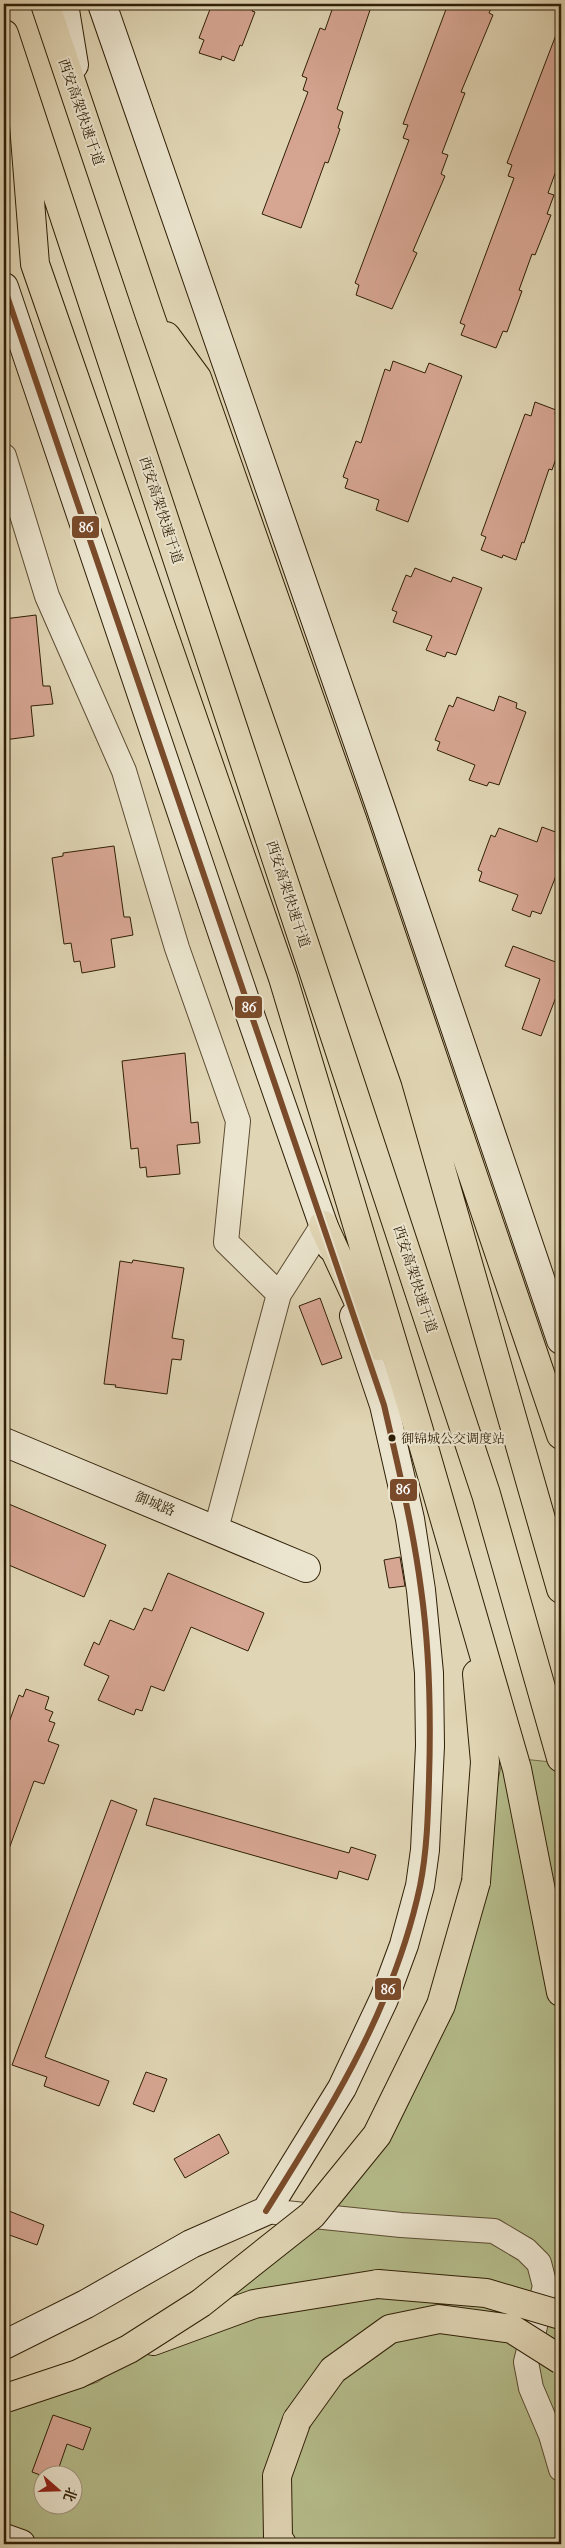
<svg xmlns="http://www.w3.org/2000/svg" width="565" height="2548" font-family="'IM FELL French Canon','Noto Serif SC',serif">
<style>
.green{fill:#b5bc8b;stroke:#726e48;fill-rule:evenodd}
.building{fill:#d7a693;stroke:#2f1f06}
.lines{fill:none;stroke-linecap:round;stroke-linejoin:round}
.street-casing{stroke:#5b4c32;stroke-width:26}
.secondary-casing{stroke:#2f1f06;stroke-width:30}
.highway-casing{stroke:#2f1f06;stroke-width:30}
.street{stroke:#ebe4ce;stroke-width:24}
.secondary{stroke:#ebe4ce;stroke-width:28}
.highway{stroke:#e0d5b4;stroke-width:28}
.highway-bridge-casing{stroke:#2f1f06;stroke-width:30;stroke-linecap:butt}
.highway-bridge{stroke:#e0d5b4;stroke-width:28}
.bus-1-casing{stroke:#ebe4ce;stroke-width:10}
.bus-1{stroke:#7a4b2a;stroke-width:6}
.bus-dot{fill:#2f1f06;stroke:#ebe4ce;stroke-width:2}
.labels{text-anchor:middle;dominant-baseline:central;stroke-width:4;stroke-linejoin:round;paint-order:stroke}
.bus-label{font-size:13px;fill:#2f1f06;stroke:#ebe4ce;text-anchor:start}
.street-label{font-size:14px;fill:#2f1f06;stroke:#ebe4ce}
.line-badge{stroke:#ebe4ce;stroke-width:2}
.badge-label{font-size:14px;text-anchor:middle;font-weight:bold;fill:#fff}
</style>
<rect width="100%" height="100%" fill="#e0d5b4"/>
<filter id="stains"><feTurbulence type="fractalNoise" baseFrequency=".004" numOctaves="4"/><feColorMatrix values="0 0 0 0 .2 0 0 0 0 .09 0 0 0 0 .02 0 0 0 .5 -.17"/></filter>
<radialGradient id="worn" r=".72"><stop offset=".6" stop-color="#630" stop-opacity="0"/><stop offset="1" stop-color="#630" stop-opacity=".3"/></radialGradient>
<path class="green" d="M 503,1757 L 561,1763 L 561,2544 L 4,2544 L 4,2413 L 98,2382 L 201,2303 L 377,2135 L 476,1882 ZM 42,2476 L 72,2476 L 72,2506 L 42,2506 Z"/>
<path class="building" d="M 212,4 L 255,4 L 252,11 L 255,12 L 242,46 L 240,45 L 234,61 L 222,56 L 221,60 L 199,53 L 204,40 L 199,38 Z
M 334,4 L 372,4 L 337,109 L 343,112 L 338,128 L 340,129 L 328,163 L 325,162 L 301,228 L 262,214 L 308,92 L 303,90 L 307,78 L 302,76 L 320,28 L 325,30 Z
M 448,4 L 493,4 L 489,13 L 493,15 L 461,92 L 465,93 L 442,153 L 448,155 L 441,174 L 445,176 L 413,251 L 417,253 L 392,309 L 356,295 L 359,285 L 355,283 L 409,140 L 403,138 L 408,125 L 403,124 Z
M 559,27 L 561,27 L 561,157 L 548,193 L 554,195 L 547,214 L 551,215 L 535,255 L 532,254 L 519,290 L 522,291 L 507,332 L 503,331 L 496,348 L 461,335 L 465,325 L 460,323 L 514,178 L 508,176 L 512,165 L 507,163 Z
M 393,361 L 425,373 L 429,363 L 462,376 L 408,522 L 376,510 L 379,500 L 345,488 L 348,479 L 343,477 L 356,441 L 361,443 L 385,369 L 390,371 Z
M 535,402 L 556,410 L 555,414 L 561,416 L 561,444 L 552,470 L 549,469 L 524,543 L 522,542 L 516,560 L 503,555 L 502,558 L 481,550 L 486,537 L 481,535 L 525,414 L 531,416 Z
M 415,568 L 451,582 L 453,577 L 482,588 L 456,655 L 447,652 L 445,657 L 426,650 L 432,636 L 393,622 L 397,612 L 392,610 L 406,575 L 411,577 Z
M 36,615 L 43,686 L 50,686 L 53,704 L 31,706 L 34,736 L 4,740 L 4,619 Z
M 499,696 L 517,703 L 516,708 L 526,712 L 499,785 L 489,782 L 487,786 L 469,780 L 475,765 L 437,750 L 440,742 L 435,740 L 449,705 L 453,707 L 457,697 L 494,711 Z
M 542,827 L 561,834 L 561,863 L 541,914 L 532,911 L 530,917 L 512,910 L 518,895 L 479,881 L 482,872 L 478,870 L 491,835 L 495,837 L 499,828 L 537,842 Z
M 114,846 L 124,917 L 130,917 L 133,935 L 111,939 L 115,967 L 82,973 L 80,961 L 74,962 L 71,943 L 64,944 L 52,858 L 63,856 L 63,853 Z
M 513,946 L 561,964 L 561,984 L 541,1036 L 522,1029 L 540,979 L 505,966 Z
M 185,1053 L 191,1123 L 198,1122 L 200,1143 L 177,1145 L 180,1174 L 147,1177 L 146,1167 L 140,1168 L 138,1148 L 131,1149 L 122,1061 Z
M 133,1260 L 184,1268 L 172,1338 L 184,1340 L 181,1360 L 172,1359 L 167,1394 L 115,1387 L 116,1385 L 104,1384 L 120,1261 L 132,1263 Z
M 320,1298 L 342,1358 L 322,1365 L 299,1306 Z
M 4,1502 L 106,1545 L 84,1597 L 4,1563 Z
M 400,1557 L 405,1586 L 389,1588 L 384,1560 Z
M 168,1573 L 264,1613 L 248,1651 L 191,1627 L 164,1691 L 151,1686 L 142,1711 L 136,1709 L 134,1715 L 98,1700 L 109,1676 L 84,1665 L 94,1642 L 99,1645 L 110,1620 L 134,1630 L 144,1608 L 152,1611 Z
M 26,1689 L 49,1697 L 45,1709 L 53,1712 L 49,1721 L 55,1723 L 48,1741 L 59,1745 L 44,1784 L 34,1781 L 6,1857 L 4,1856 L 4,1723 L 8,1725 L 19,1695 L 23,1697 Z
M 154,1798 L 349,1853 L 351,1847 L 376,1855 L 368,1880 L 339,1871 L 337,1879 L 146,1825 Z
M 111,1800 L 137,1810 L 45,2057 L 109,2081 L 99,2106 L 44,2086 L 47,2077 L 12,2065 Z
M 146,2072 L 167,2079 L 154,2112 L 133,2104 Z
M 219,2134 L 229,2153 L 185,2178 L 174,2159 Z
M 4,2209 L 44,2225 L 37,2245 L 4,2233 Z
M 53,2415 L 91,2428 L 83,2450 L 67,2444 L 56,2476 L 43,2476 L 32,2472 Z"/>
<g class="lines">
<g class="street-casing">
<path id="street" d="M 4,456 L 47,596 L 124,771 L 177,948 L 238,1121 L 226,1242 L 279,1294
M 216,1529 L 279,1294 L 323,1225
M 266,2211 L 401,2225 L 494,2231 L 526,2250 L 539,2263 L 545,2286 L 526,2362 L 531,2388 L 551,2435 L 561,2469"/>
</g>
<g class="secondary-casing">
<path id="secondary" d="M 64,4 L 74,65
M 102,4 L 380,806 L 561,1340
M 4,287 L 246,1003 L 331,1247
M 4,1442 L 306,1568
M 4,2345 L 86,2304 L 191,2244 L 266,2211 L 342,2088 L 384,1999 L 404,1945 L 420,1886 L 425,1850 L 430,1746 L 429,1673 L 421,1590 L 410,1519 L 384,1405 L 354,1316
M 4,2538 L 21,2544"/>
</g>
<g class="highway-casing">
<path id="highway" d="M 45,4 L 149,313 L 415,1078 L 561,1589
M 4,34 L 486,1494 L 561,1758
M 21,87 L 35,264 L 283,978 L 418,1427 L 517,1769 L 561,1992
M 166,336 L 197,378 L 352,819 L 561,1435
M 323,1225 L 379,1346
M 476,1882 L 485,1762 L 477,1674
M 153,2341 L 254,2304 L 378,2284
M 282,2544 L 278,2538 L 277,2476 L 297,2420"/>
</g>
<use href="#street" class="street"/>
<use href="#secondary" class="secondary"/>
<use href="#highway" class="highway"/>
<g class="highway-bridge-casing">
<path id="highway-bridge" d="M 378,2284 L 486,2293 L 561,2315
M 6,2398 L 78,2374 L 129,2349 L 201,2303 L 312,2215 L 377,2135 L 441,2005 L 476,1882
M 297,2420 L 333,2370 L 390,2329 L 439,2319 L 512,2329 L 561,2360"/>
</g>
<use href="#highway-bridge" class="highway-bridge"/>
<g class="bus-1-casing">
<path id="bus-1" d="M 4,287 L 384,1405 C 398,1466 413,1527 421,1589 C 430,1652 431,1716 429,1780 C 428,1815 427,1851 420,1886 C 412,1924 399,1963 384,1999 C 353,2074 309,2142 266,2211"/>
</g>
<use href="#bus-1" class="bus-1"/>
</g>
<circle class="bus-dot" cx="392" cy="1438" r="4.5"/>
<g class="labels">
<g class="bus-label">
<text x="401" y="1438">御锦城公交调度站</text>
</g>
<g class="street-label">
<text transform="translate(81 112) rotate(71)">西安高架快速干道</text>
<text transform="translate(161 510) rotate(72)">西安高架快速干道</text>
<text transform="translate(288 894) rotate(72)">西安高架快速干道</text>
<text transform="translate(415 1279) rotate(72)">西安高架快速干道</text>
<text transform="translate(155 1504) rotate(22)">御城路</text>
</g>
</g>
<g class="line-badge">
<rect x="71" y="515" width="29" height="24" rx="5" fill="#7a4b2a"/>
<rect x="234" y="995" width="29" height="24" rx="5" fill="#7a4b2a"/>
<rect x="389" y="1478" width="29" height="24" rx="5" fill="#7a4b2a"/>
<rect x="374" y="1977" width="28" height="24" rx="5" fill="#7a4b2a"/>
</g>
<g class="badge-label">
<text x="86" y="532">86</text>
<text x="249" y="1012">86</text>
<text x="403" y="1494">86</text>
<text x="388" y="1994">86</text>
</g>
<rect width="565" height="2548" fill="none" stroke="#e0d5b4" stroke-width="20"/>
<rect x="5" y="5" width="555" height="2538" fill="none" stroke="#2f1f06" stroke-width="2.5"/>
<rect x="10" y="10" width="545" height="2528" fill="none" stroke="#2f1f06"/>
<g transform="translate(58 2490) rotate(110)"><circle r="24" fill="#ebe4ce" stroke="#a0957e"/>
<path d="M0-4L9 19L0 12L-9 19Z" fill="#8f2418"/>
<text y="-8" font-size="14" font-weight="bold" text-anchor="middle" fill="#2f1f06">北</text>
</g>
<rect width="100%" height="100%" filter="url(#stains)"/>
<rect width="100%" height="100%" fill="url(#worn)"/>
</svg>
